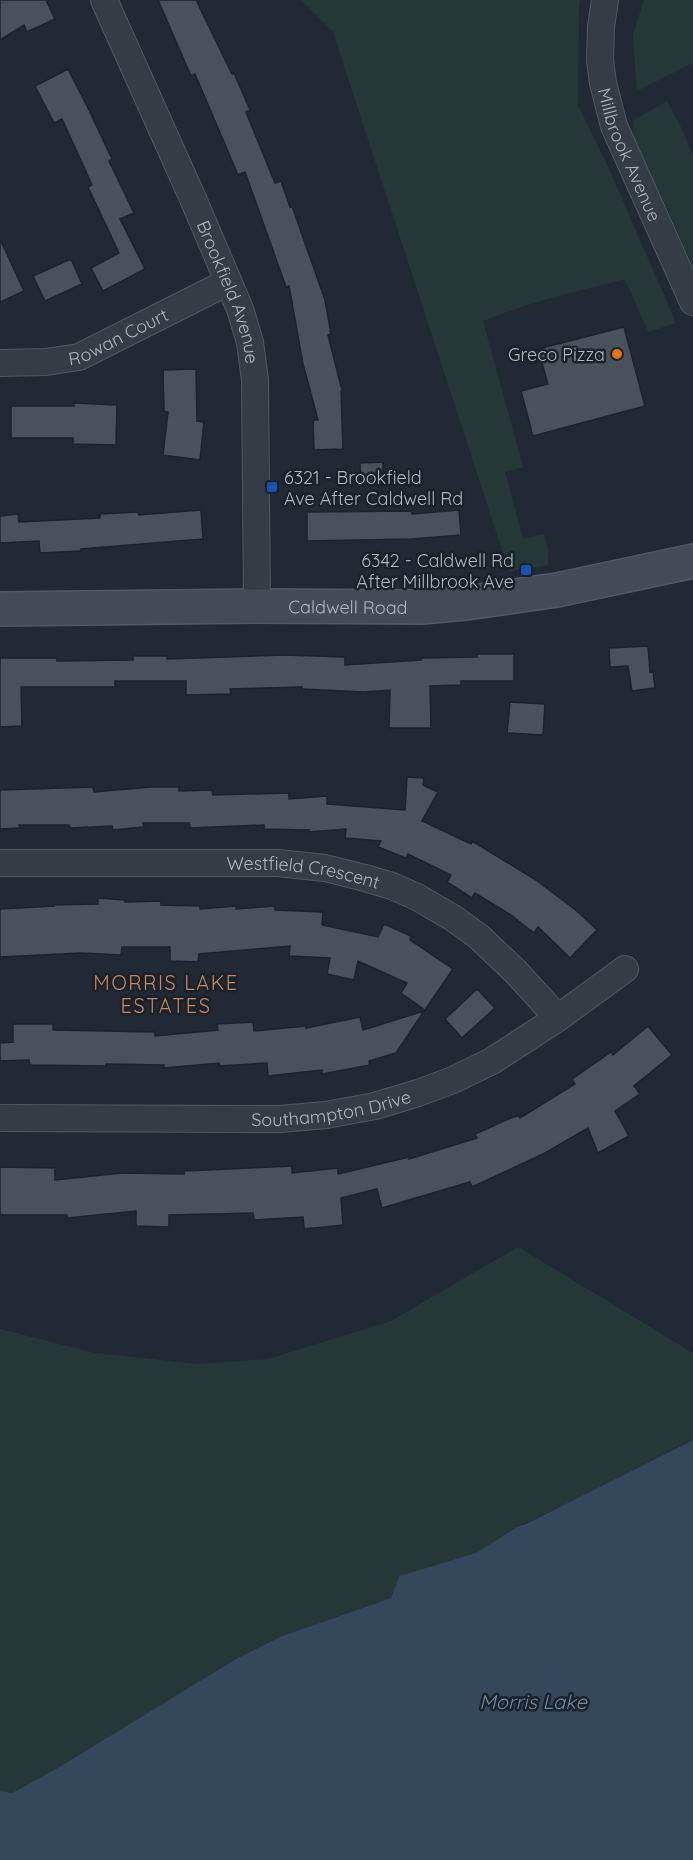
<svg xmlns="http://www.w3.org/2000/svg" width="693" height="1860" font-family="Quicksand,sans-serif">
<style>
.green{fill:#253837}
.water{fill:#35475a}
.building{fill:#47525d;stroke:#1b232b;stroke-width:1.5}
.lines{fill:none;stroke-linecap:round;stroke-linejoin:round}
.street-casing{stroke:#515a63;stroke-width:28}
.secondary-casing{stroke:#515a63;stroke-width:36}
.street{stroke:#343c45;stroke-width:26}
.secondary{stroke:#424c57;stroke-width:33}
.food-dot{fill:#e8710a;stroke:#192129;stroke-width:2}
.transit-dot{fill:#1a4fb4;stroke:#192129;stroke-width:2}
.labels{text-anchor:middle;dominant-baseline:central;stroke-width:5;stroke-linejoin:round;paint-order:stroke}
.street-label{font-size:18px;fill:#aeb7c2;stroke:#192129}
.poi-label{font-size:18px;fill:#aeb7c2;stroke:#192129;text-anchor:end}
.neighbourhood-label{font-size:20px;letter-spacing:1.5px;fill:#c98761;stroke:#192129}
.water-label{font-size:20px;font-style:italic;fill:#708aa3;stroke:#192129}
</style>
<rect width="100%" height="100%" fill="#212a34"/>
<path class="green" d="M 301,0 L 580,0 L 579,6 L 578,105 L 609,169 L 676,323 L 648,332 L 625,279 C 578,291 529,302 483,321 L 523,467 L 505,472 L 523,539 L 544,534 L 548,550 L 548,565 L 509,571 L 333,32 Z
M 644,0 L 693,0 L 693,63 L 637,91 L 633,35 Z
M 667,101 L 680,125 L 693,156 L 693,266 L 633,134 L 634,120 Z
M 518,1247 L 693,1353 L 693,1439 L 577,1499 L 517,1527 L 476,1553 L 399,1576 L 391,1598 L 280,1637 L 236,1659 L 56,1769 L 12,1793 L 0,1791 L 0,1329 L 95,1353 L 198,1364 L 268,1359 L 391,1321 Z"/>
<path class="water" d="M 693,1440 L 693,1860 L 0,1860 L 0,1791 L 12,1793 L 56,1769 L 236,1659 L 280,1637 L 391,1598 L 399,1576 L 476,1553 L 517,1527 L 528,1523 Z"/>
<path class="building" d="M 0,0 L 46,0 L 55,19 L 27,32 L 24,25 L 0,40 Z
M 158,0 L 196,0 L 232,74 L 234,73 L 250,110 L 246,112 L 275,183 L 281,181 L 290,207 L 292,206 L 325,300 L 331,334 L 328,335 L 342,390 L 341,391 L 343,449 L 314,450 L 313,420 L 318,420 L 303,364 L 289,286 L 286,287 L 245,172 L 238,175 L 195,74 L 191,76 Z
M 68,69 L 88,108 L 112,159 L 109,161 L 134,213 L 120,219 L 145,269 L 103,291 L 91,268 L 119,253 L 88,187 L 92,185 L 62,119 L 54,123 L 35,86 Z
M 0,239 L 24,291 L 0,302 Z
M 71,259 L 82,284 L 45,301 L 33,276 Z
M 624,327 L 645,406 L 533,436 L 521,391 L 548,384 L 538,349 Z
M 196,369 L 197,421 L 204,422 L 200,460 L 163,455 L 168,412 L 164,411 L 163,370 Z
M 74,403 L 117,405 L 116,445 L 73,444 L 73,438 L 11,438 L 11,406 L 74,406 Z
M 383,462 L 383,480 L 361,481 L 360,463 Z
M 201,510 L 203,539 L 81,549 L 81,551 L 40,553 L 39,541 L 0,543 L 0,516 L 18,514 L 19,522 L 100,518 L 100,514 L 138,512 L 139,515 Z
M 459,510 L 461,535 L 412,539 L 307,541 L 307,512 L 411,511 L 412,514 Z
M 648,646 L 650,672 L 653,671 L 655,688 L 632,691 L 628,666 L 610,667 L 609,648 Z
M 477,654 L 514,654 L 514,681 L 461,681 L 461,685 L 430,686 L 431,728 L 389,728 L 390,690 L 365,692 L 302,689 L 302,687 L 230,689 L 231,694 L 186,695 L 186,681 L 115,681 L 115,687 L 21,687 L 22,726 L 0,727 L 0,658 L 57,658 L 57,661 L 133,660 L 133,656 L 167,656 L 167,659 L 284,655 L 345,657 L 345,665 L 421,660 L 421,658 L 477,657 Z
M 510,702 L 545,704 L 543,735 L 507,733 Z
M 407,777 L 424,778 L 423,785 L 438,792 L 422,821 L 471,844 L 472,841 L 536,880 L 577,911 L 597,930 L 570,958 L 538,927 L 534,933 L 511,915 L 475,893 L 472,898 L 447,882 L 451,875 L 408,854 L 406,858 L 378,847 L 381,841 L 345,838 L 346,829 L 309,832 L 309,830 L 264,829 L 264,825 L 190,828 L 189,823 L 143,823 L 144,827 L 113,830 L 112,826 L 70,828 L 69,825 L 19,825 L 20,828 L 0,829 L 0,790 L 93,787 L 94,792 L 151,787 L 179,787 L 179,791 L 212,790 L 213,795 L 289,793 L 289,799 L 327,796 L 327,804 L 405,810 Z
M 98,898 L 125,900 L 125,902 L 161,901 L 161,905 L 200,906 L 200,909 L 236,906 L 236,909 L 275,906 L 275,910 L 323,912 L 322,925 L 378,937 L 384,924 L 411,936 L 410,940 L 453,969 L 425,1010 L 401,993 L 407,983 L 358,961 L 354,980 L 327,974 L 330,958 L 289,956 L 290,946 L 199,954 L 198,962 L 170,961 L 170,947 L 122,947 L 121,955 L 81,953 L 0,957 L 0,909 L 54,906 L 54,905 L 98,904 Z
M 477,989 L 495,1008 L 462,1038 L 445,1019 Z
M 424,1011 L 396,1053 L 369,1061 L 370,1065 L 322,1074 L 322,1070 L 268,1076 L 267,1063 L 220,1066 L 219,1063 L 164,1068 L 164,1065 L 106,1064 L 106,1066 L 30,1065 L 29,1060 L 0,1061 L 0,1043 L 13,1042 L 13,1024 L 53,1024 L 53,1030 L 155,1032 L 155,1036 L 218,1030 L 217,1024 L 253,1022 L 254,1031 L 306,1026 L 306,1028 L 360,1017 L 363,1030 Z
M 648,1026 L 672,1055 L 634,1086 L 640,1094 L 615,1111 L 629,1136 L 598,1153 L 588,1128 L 545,1153 L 472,1187 L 470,1182 L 382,1208 L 377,1189 L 341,1198 L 343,1225 L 304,1229 L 303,1217 L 254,1220 L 253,1213 L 169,1215 L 169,1227 L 136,1226 L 136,1211 L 67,1218 L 67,1215 L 0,1215 L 0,1167 L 55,1168 L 55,1180 L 122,1173 L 184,1174 L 184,1171 L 292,1166 L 292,1173 L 338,1168 L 338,1174 L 409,1157 L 409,1159 L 477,1138 L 475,1134 L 518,1115 L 520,1118 L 575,1084 L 572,1079 L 611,1052 L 613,1055 Z"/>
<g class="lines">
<g class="street-casing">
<g id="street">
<path id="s1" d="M 104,0 L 194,201 L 240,309 L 250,342 L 255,380 L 257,606"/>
<path id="s2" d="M 605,0 L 601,27 L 600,60 L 603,83 L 614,126 L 693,302"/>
<path id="s3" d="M 0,363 L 46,362 L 79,357 L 228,282"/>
<path id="s4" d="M 0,863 L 278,863 L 325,868 L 365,878 L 392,886 L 417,897 L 453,918 L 478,936 L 515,971 L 558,1018"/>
<path id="s5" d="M 0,1118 L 280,1119 L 326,1115 L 375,1106 L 418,1093 L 453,1080 L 492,1061 L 558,1018 L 625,969"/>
</g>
</g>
<g class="secondary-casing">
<g id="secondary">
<path id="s6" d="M 0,609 L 257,606 L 422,607 L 466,603 L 557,590 L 693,561"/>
</g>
</g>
<use href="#street" class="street"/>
<use href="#secondary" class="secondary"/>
</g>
<circle class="food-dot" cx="617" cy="354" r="6"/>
<g class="transit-dot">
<rect x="266" y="481" width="12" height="12" rx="3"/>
<rect x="520" y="564" width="12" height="12" rx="3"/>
</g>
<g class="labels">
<g class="street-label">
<text stroke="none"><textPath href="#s2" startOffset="160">Millbrook Avenue</textPath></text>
<text stroke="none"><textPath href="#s1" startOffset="318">Brookfield Avenue</textPath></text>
<text stroke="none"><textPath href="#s3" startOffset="123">Rowan Court</textPath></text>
<text stroke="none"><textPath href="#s6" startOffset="348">Caldwell Road</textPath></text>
<text stroke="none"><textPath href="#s4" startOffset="304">Westfield Crescent</textPath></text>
<text stroke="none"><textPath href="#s5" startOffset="332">Southampton Drive</textPath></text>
</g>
<g class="poi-label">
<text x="605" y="354">Greco Pizza</text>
<text x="284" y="477" text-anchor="start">6321 - Brookfield<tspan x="284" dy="21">Ave After Caldwell Rd</tspan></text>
<text x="514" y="560">6342 - Caldwell Rd<tspan x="514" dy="21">After Millbrook Ave</tspan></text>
</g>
<g class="neighbourhood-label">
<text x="166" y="982">MORRIS LAKE<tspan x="166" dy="23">ESTATES</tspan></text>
</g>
<g class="water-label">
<text x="533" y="1701">Morris Lake</text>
</g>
</g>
</svg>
